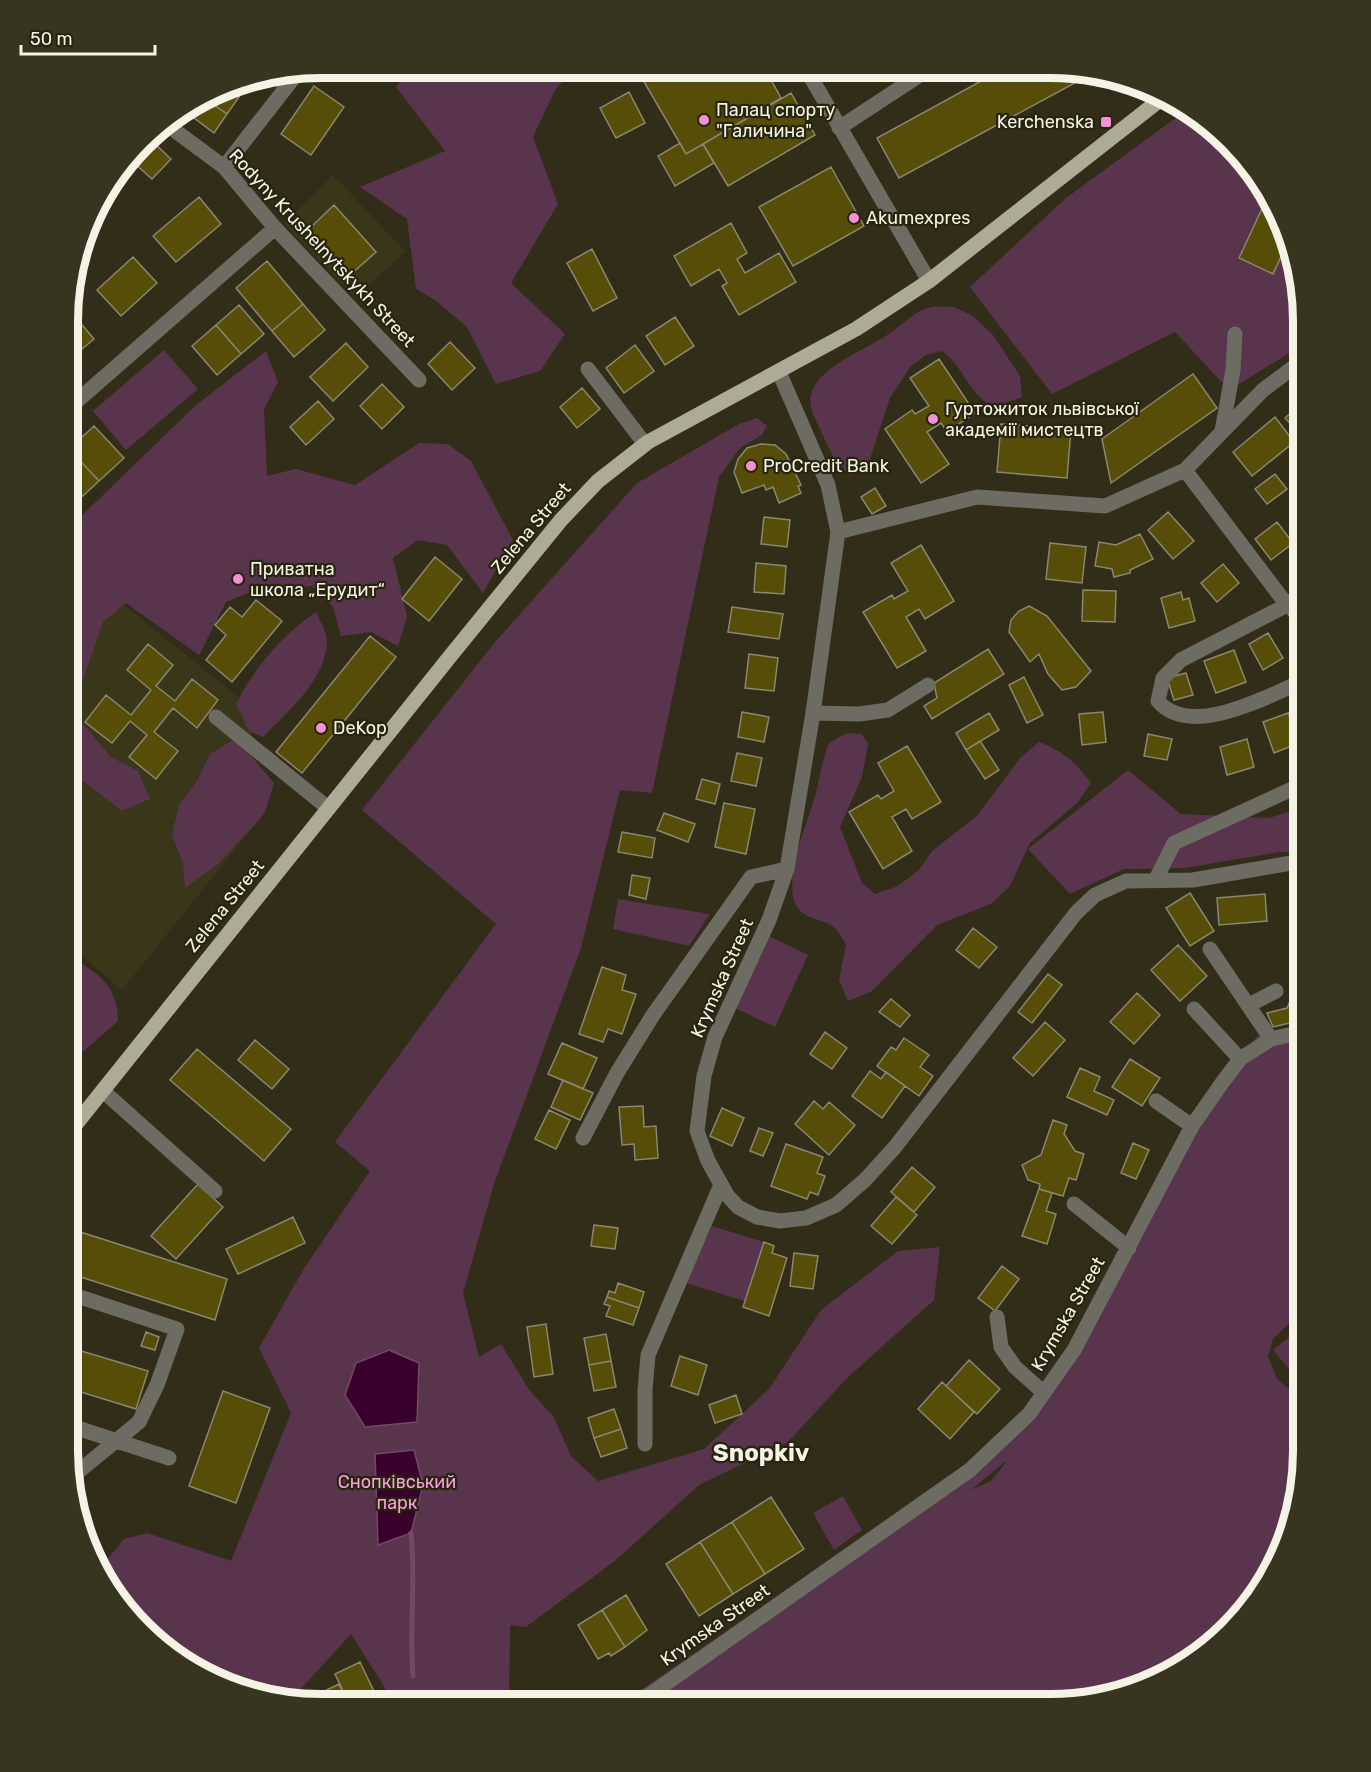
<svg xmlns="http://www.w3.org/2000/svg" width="1371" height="1772" font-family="Rubik,sans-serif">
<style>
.built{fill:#3a3619}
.green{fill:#59344d;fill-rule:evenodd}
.water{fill:#3a002d;stroke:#724964;stroke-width:1.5}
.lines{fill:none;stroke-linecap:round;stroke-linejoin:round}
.stream{stroke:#724964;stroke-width:5}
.building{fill:#564d09;stroke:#8a876f;stroke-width:1.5}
.minor{stroke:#6d6c62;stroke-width:15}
.major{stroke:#adaa95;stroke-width:15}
.poi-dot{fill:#f491d4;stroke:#27240f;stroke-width:2}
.labels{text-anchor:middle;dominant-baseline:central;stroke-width:4.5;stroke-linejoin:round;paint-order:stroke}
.poi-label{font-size:18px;fill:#f5f3e6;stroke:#27240f;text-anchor:start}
.street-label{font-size:18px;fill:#f5f3e6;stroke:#27240f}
.park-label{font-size:18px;fill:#fb9fdd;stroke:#27240f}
.district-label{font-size:24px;font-weight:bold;fill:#f5f3e6;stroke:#27240f}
.rim{fill:none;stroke:#f5f3e6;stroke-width:8}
</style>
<rect width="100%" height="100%" fill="#312d19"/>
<path class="built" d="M 333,175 L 405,251 L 356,298 L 284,224 Z
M 99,585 L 264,718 L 221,773 L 265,812 L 122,990 L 68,944 L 69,621 Z"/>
<path class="green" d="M 411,68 L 575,68 L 555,90 L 533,137 L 558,204 L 511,283 L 565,334 L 540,371 L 496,384 L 467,327 L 435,300 L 416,289 L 407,219 L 360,187 L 445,151 L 396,87 Z
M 1188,109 L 1241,154 L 1277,209 L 1303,321 L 1303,345 L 1229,390 L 1175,332 L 1052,394 L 970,287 L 1066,198 Z
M 954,307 L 973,316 L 993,335 L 1020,376 L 1022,397 L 993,407 C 969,394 964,367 942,351 L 926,355 L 911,366 L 890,398 L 868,465 L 850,476 L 832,455 L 813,414 C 797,374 860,353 884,337 C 900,328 912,312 931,307 C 937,306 946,307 954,307 Z
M 164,350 L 198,389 L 126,450 L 93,411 Z
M 266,351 L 278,382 L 264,409 L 267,476 L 296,469 L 355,485 L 419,443 L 448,444 L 471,461 L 513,540 L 483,593 L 447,545 L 418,540 L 393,558 L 407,617 L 398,646 L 371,632 L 341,636 L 333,607 L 312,586 L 253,591 L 226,602 L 199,655 L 126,603 L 103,622 L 72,711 L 111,757 L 138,771 L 150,799 L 122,811 L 75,775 L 69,776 L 69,528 L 196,405 Z
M 757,418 L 767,426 L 762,435 L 740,448 L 719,477 L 652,793 L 620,790 L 581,948 L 494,1184 L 463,1293 L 479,1357 L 501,1344 L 530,1391 L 553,1416 L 571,1456 L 598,1481 L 704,1449 L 769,1389 L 821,1310 L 898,1251 L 940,1247 L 934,1300 L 847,1378 L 788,1442 L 699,1485 L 616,1560 L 526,1627 L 510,1625 L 509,1703 L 384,1703 L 385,1688 L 351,1634 L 289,1702 L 180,1662 L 147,1633 L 105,1562 L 124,1539 L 147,1533 L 231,1561 L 291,1413 L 259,1348 L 303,1270 L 370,1171 L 335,1142 L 496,924 L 362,810 L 496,641 L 637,483 L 739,424 Z
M 316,612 C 320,621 328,634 327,643 C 324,682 288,711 263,737 L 249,731 L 236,704 C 255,667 281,636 316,612 Z
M 847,733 L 862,734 L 868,744 L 862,777 L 840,827 L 862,883 L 875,894 L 898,886 L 919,870 L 932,851 L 977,816 L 1020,758 L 1039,742 C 1062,750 1077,764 1091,783 L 1077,803 L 1030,843 L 1010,886 L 991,904 L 937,925 L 871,992 L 848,1001 L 839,980 L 846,945 C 843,940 840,933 836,929 C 824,917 804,922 795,903 C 784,877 808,821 815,796 C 820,778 822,760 829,743 Z
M 236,738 L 274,783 L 265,812 L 259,820 L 218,864 L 185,888 L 183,863 L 172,835 L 179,805 L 197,781 L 210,754 Z
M 1128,770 L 1181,814 L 1269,818 L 1303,807 L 1303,852 L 1279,852 L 1185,868 L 1124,869 L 1070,894 L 1028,849 Z
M 618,899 L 710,914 L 689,946 L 613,929 Z
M 769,936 L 808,955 L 775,1027 L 735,1008 Z
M 68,954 C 96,973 118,984 118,1021 L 68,1065 Z
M 1303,1023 L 1303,1310 L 1273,1339 L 1268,1356 L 1277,1379 L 1303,1400 L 1303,1468 L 1290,1533 L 1261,1592 L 1217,1641 L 1162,1678 L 1050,1704 L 622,1703 L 963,1468 L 1027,1410 L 1070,1345 L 1225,1069 L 1259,1035 ZM 1007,1461 L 991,1481 L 971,1490 L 1006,1461 Z
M 712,1226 L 764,1242 L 745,1301 L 686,1283 Z
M 1303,1326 L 1303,1386 L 1273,1350 Z
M 843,1496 L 862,1530 L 834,1550 L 813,1513 Z"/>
<path class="water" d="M 389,1350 L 419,1363 L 417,1422 L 365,1427 L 345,1395 L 356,1363 Z
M 414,1450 L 423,1485 L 411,1533 L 378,1545 L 375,1454 Z"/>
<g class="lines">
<path class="stream" d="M 411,1533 C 416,1581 409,1628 413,1676"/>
</g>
<path class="building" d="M 350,68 L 370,68 L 364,77 Z
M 636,68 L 765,69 L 781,98 L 686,154 Z
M 1003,69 L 1079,70 L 1084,78 L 899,178 L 877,138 Z
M 239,81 L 246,87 L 227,114 L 207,100 Z
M 314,86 L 344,107 L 311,155 L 281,134 Z
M 629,92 L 645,123 L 616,138 L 600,108 Z
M 791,93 L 815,135 L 728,186 L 703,144 Z
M 207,100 L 227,114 L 214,133 L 186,112 Z
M 152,141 L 171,159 L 152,179 L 133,162 Z
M 680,143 L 686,154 L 703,144 L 714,163 L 675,186 L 658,156 Z
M 831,167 L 864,226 L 793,266 L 759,207 Z
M 199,197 L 221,224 L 176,262 L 153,236 Z
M 1265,202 L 1277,209 L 1286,246 L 1273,274 L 1239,258 Z
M 334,205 L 376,252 L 350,275 L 309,229 Z
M 93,218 L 100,227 L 87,237 Z
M 731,223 L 747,253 L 737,259 L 745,273 L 779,253 L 796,282 L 739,315 L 722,286 L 727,283 L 719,269 L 691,286 L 674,256 Z
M 592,249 L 617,298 L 593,311 L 567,263 Z
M 133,257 L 157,283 L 121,316 L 97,290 Z
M 267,261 L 303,304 L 272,331 L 236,288 Z
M 303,304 L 325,330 L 294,357 L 272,331 Z
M 239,305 L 264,334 L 241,354 L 216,325 Z
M 72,313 L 94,339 L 70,359 L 70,315 Z
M 675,317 L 694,346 L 665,365 L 646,336 Z
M 216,325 L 241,354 L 217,375 L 192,346 Z
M 450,342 L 475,368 L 452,390 L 428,364 Z
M 346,343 L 368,367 L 333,401 L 310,377 Z
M 635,345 L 654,371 L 624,393 L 606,368 Z
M 939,359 L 975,413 L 947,432 L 941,423 L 927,432 L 949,464 L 921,483 L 885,429 L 912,410 L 915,414 L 929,406 L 910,378 Z
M 1193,374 L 1217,408 L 1111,483 L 1102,439 Z
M 382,384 L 404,407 L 382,429 L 360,406 Z
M 582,388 L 600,409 L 577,428 L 560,407 Z
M 1303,394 L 1303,437 L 1285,418 L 1301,404 L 1297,400 Z
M 318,401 L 334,419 L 306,445 L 290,427 Z
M 1275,417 L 1294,442 L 1252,476 L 1233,452 Z
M 1001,424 L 1071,429 L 1067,478 L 997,472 Z
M 94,426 L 124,458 L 99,481 L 69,449 Z
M 761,444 L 775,445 L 786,454 L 801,485 L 798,486 L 801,493 L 779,503 L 773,487 L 766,490 L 764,485 L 742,493 L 734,472 L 738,459 L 747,448 Z
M 69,449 L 99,481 L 72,506 L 69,503 Z
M 1275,474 L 1287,489 L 1267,504 L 1255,489 Z
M 875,488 L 886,506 L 872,514 L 861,497 Z
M 1168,512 L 1194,541 L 1173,559 L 1148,530 Z
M 764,517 L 790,520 L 787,547 L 761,544 Z
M 1277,522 L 1293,543 L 1271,560 L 1255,539 Z
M 1140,534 L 1153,559 L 1130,570 L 1130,573 L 1114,577 L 1112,569 L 1095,566 L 1099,542 L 1116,545 Z
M 1050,543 L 1086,547 L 1082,583 L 1046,579 Z
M 921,545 L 954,601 L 925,619 L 919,609 L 906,617 L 926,651 L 897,668 L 863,612 L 892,595 L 894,599 L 908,591 L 891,563 Z
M 435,557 L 462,579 L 429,621 L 402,599 Z
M 756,563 L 786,566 L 784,594 L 754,592 Z
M 1223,564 L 1239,583 L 1217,602 L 1201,583 Z
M 1083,590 L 1116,591 L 1115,622 L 1082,621 Z
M 1181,592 L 1183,600 L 1189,598 L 1195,621 L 1169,628 L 1161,598 Z
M 256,600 L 282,621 L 232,682 L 206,660 L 226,635 L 215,625 L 230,607 L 242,617 Z
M 1303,603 L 1303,629 L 1299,632 L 1288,614 Z
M 1029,606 L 1047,616 L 1091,671 L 1076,687 L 1062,690 L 1048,674 L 1039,654 L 1030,662 L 1009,632 L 1011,620 L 1019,611 Z
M 732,607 L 783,614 L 779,639 L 728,632 Z
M 1268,633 L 1283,658 L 1263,670 L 1249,644 Z
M 370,636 L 396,657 L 302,773 L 276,752 Z
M 148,644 L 173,665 L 156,686 L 175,701 L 192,679 L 218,700 L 197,728 L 173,708 L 154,732 L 178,751 L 156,779 L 129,757 L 147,735 L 130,721 L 112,743 L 85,722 L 106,695 L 131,715 L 151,690 L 127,670 Z
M 988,649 L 1004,674 L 932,719 L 924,706 L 937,698 L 934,683 Z
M 1234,650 L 1246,682 L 1216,693 L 1204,661 Z
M 749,654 L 778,658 L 774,691 L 745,688 Z
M 1186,673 L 1193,695 L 1174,700 L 1167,678 Z
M 1024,677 L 1043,715 L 1027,723 L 1009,685 Z
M 1303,707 L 1303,742 L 1299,743 L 1288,713 Z
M 742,712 L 769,717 L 764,742 L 738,737 Z
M 1103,712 L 1106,742 L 1082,745 L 1079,714 Z
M 989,713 L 999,730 L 966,750 L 956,733 Z
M 1288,713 L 1299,743 L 1274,753 L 1263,722 Z
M 1148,734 L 1172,739 L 1167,760 L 1144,756 Z
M 1247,739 L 1254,767 L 1227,775 L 1220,747 Z
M 980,741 L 999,770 L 985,779 L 966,750 Z
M 907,746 L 941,802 L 912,819 L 906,809 L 892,817 L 912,851 L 883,869 L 849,812 L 878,795 L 881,799 L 894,791 L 878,763 Z
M 737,753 L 762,758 L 756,786 L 731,781 Z
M 702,779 L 720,784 L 715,804 L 696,799 Z
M 724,803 L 755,809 L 746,854 L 715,847 Z
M 664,813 L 695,824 L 688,842 L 657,830 Z
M 622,832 L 655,838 L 652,858 L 618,852 Z
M 632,875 L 650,878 L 646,899 L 629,895 Z
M 1303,892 L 1303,926 L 1296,894 Z
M 1190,893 L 1214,931 L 1190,946 L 1166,908 Z
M 1265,894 L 1267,921 L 1219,925 L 1217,898 Z
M 973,928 L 997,947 L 979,968 L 956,950 Z
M 1178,945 L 1207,976 L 1180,1001 L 1151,970 Z
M 602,967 L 626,975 L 622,990 L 636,994 L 622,1034 L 608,1029 L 603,1042 L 579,1034 Z
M 1303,972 L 1303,1020 L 1273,1027 L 1267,1013 L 1287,1008 L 1291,999 L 1290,973 Z
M 1048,974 L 1062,985 L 1032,1023 L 1018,1012 Z
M 1137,993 L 1160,1015 L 1134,1044 L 1110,1022 Z
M 891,999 L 910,1015 L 900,1027 L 879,1012 Z
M 1045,1022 L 1065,1040 L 1033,1076 L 1013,1058 Z
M 825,1032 L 847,1048 L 832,1069 L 810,1054 Z
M 904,1038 L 929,1055 L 920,1067 L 933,1076 L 919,1096 L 877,1066 L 891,1047 L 896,1050 Z
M 255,1040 L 289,1069 L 272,1089 L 238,1060 Z
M 562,1043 L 597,1058 L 583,1089 L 548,1074 Z
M 197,1049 L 291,1129 L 264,1161 L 170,1080 Z
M 1130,1059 L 1160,1078 L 1142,1106 L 1112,1087 Z
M 1080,1068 L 1100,1077 L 1094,1091 L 1114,1100 L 1107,1115 L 1067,1097 Z
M 870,1071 L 881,1079 L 886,1072 L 905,1086 L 882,1118 L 852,1096 Z
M 563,1080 L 593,1093 L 580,1120 L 551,1107 Z
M 814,1101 L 823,1109 L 829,1102 L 855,1125 L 829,1155 L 795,1124 Z
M 643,1106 L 644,1127 L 656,1126 L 658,1158 L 635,1160 L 634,1144 L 622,1145 L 619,1107 Z
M 722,1108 L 744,1118 L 732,1146 L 710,1136 Z
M 549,1110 L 570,1120 L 556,1149 L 535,1139 Z
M 1053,1120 L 1067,1125 L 1064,1134 L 1075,1151 L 1084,1154 L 1076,1180 L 1069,1178 L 1063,1196 L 1039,1189 L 1040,1184 L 1028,1180 L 1022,1165 L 1041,1155 Z
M 759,1128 L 773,1133 L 763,1156 L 750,1151 Z
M 1133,1143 L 1149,1150 L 1136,1179 L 1121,1173 Z
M 786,1144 L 823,1157 L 817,1173 L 825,1176 L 818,1195 L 810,1192 L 807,1199 L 771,1186 Z
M 912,1167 L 935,1187 L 914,1212 L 891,1192 Z
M 198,1184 L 223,1207 L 176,1259 L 151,1236 Z
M 1039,1189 L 1052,1193 L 1046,1211 L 1056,1214 L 1047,1244 L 1022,1236 Z
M 896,1197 L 917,1215 L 892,1244 L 871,1226 Z
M 293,1217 L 305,1243 L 238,1274 L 226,1249 Z
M 594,1225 L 618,1228 L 615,1249 L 591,1246 Z
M 68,1228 L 227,1279 L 215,1320 L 68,1273 Z
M 764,1242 L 774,1246 L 772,1253 L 787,1258 L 769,1316 L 743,1307 Z
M 794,1253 L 818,1256 L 813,1289 L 790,1286 Z
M 1002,1266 L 1019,1279 L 995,1311 L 978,1298 Z
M 618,1283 L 644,1292 L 639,1308 L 607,1297 L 609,1291 L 615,1293 Z
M 607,1297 L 639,1308 L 633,1325 L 606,1316 L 610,1306 L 604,1304 Z
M 546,1324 L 553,1374 L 534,1377 L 527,1327 Z
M 146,1332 L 159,1337 L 155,1350 L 141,1346 Z
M 606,1334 L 611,1361 L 589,1365 L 584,1338 Z
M 68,1347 L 148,1371 L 136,1409 L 68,1388 Z
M 680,1356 L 707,1365 L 698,1395 L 671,1386 Z
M 969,1360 L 1000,1389 L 977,1414 L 946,1386 Z
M 611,1361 L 616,1387 L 594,1391 L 589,1365 Z
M 942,1382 L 974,1412 L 950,1439 L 918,1409 Z
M 223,1391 L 270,1408 L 236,1503 L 189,1486 Z
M 736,1395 L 742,1414 L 715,1423 L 709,1405 Z
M 614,1409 L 621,1429 L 594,1438 L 588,1418 Z
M 621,1429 L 627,1448 L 601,1457 L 594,1438 Z
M 771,1497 L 804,1549 L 765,1574 L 732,1522 Z
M 732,1522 L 765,1574 L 733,1594 L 700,1542 Z
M 700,1542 L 733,1594 L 699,1616 L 666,1564 Z
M 626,1595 L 647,1630 L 625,1647 L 602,1610 Z
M 127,1600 L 146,1632 L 131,1618 L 121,1604 Z
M 602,1610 L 625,1647 L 611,1656 L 609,1653 L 598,1659 L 578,1625 Z
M 360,1662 L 378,1700 L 373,1703 L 349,1703 L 335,1674 Z
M 339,1684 L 348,1703 L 317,1702 L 314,1696 Z"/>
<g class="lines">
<path class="minor" d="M 806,69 L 929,281
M 166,124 L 224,167 L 275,228 L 419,380
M 839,128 L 929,69
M 224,167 L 299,71
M 588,369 L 645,444
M 779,372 L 828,485 L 838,532 L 813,713 L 787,869 L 769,920 L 715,1037 L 704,1076 L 697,1131 L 708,1161 L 727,1195 L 738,1207 L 757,1217 L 780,1221 L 806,1218 L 836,1205 L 865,1180 L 895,1147 L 1076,913 L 1095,895 L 1126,881 L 1193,880 L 1303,861
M 69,408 L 275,228
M 1222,431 L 1233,370 L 1235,334
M 1185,470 L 1287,605 L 1181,660 L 1163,678 L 1158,701 C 1190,739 1266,697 1303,681
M 838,532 L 977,497 L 1105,506 L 1185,470 L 1263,390 L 1303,360
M 1287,605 L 1303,592
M 813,713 L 859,714 L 888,710 L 928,685
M 216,717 L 328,808
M 1155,881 L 1174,843 L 1303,784
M 1210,949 L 1271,1039
M 1249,1005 L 1276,991
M 1194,1009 L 1240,1059
M 103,1091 L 215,1191
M 1156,1101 L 1192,1126
M 583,1138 L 617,1073 L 653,1015 L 751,877 L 787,869
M 1074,1204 L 1129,1248
M 68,1293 L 177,1329 L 157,1385 L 139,1422 L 73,1476
M 997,1317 L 1001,1347 L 1015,1367 L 1044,1393
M 68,1425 L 169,1458
M 645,1444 L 645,1390 L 648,1355 L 720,1187
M 638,1703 L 970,1470 L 1029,1414 L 1074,1350 L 1192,1126 L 1222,1083 L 1240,1059 L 1271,1039 L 1303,1032"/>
<path class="major" d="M 68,1134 L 452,654 L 561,520 L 598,481 L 648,442 L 856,329 L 929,281 L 1161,99"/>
</g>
<g class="poi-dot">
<circle cx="704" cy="120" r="6"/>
<rect x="1100" y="116" width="12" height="12" rx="3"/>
<circle cx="854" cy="218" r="6"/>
<circle cx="933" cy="419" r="6"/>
<circle cx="751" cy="466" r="6"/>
<circle cx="238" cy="579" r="6"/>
<circle cx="321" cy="728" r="6"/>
</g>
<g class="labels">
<g class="poi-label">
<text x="716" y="110">Палац спорту<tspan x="716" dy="21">"Галичина"</tspan></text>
<text x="1094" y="122" text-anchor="end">Kerchenska</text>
<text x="866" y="218">Akumexpres</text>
<text x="945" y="409">Гуртожиток львівської<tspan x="945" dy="21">академії мистецтв</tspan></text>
<text x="763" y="466">ProCredit Bank</text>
<text x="250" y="569">Приватна<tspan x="250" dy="21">школа „Ерудит“</tspan></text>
<text x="333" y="728">DeKop</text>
</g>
<g class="street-label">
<text transform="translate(322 248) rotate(47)">Rodyny Krushelnytskykh Street</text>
<text transform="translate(531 528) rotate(-50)">Zelena Street</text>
<text transform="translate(225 906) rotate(-51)">Zelena Street</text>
<text transform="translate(722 978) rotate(-66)">Krymska Street</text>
<text transform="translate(1068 1314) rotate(-60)">Krymska Street</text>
<text transform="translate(715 1625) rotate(-35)">Krymska Street</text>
</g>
<g class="park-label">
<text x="397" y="1482">Снопківський<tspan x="397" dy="21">парк</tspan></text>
</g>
<g class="district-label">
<text x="761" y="1453">Snopkiv</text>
</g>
</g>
<path d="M0 0H1371V1772H0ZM321 78H1050A243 243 0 0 1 1293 321V1451A243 243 0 0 1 1050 1694H321A243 243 0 0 1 78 1451V321A243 243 0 0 1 321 78Z" fill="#373520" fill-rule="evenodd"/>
<path class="rim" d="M321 78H1050A243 243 0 0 1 1293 321V1451A243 243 0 0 1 1050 1694H321A243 243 0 0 1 78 1451V321A243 243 0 0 1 321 78Z"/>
<path d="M21 45v9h134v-9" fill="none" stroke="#f5f3e6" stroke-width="3"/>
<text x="30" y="45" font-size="18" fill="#f5f3e6" stroke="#27240f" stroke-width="4.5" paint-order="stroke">50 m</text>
</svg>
